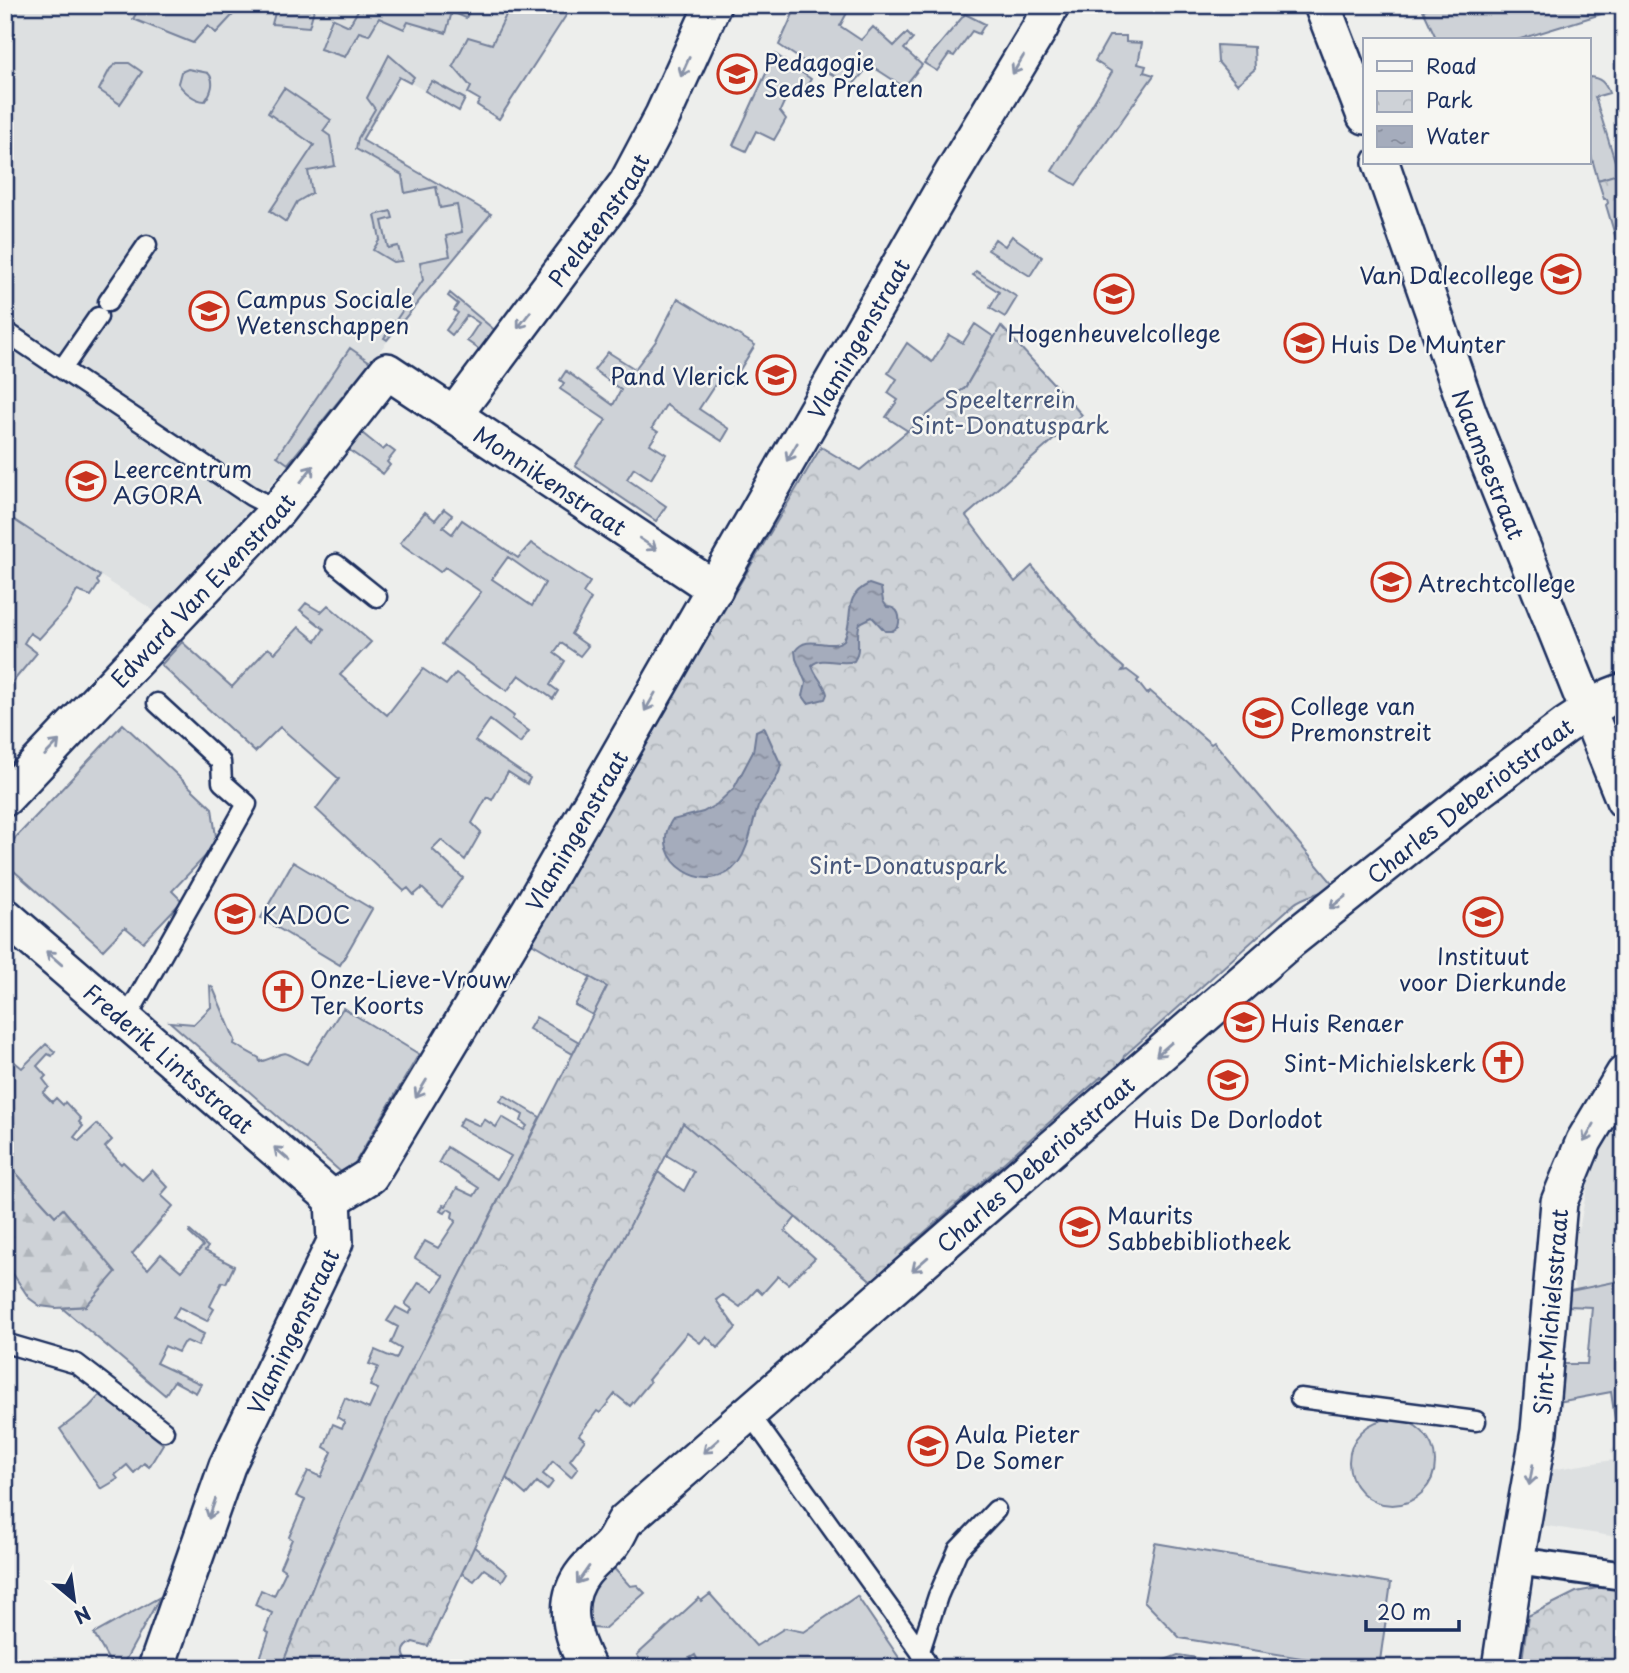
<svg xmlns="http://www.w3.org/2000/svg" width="1629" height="1673" font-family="'Playpen Sans',sans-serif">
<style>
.built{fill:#dde0e1}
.green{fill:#ced2d7;stroke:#74809a;stroke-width:2;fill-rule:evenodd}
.forest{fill:url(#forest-firs);stroke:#74809a;stroke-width:2}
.park{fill:url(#park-crowns);stroke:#74809a;stroke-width:2}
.water{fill:url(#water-ripples);stroke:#6e7a96;stroke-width:2}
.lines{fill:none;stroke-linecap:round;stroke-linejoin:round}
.service-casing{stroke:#1b2f5e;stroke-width:23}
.pedestrian-casing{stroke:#1b2f5e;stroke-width:32}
.minor-casing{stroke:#1b2f5e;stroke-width:40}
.service{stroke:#f6f6f2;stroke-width:18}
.pedestrian{stroke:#f6f6f2;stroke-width:26}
.minor{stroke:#f6f6f2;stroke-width:35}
.oneway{stroke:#8892a8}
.labels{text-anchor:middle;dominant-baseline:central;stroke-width:5;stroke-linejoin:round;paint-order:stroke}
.poi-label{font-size:23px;fill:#1b2f5e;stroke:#f6f6f2;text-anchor:start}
.street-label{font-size:23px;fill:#1b2f5e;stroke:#f6f6f2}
.park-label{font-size:23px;fill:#48587c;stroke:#f6f6f2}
</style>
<defs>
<pattern id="forest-firs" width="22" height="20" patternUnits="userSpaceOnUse" patternTransform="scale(1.75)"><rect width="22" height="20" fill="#ced2d7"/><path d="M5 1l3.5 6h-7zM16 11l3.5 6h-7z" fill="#b0b5bb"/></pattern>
<pattern id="park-crowns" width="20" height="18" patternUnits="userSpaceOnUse" patternTransform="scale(1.75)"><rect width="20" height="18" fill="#ced2d7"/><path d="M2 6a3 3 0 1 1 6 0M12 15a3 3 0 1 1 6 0" fill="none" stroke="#b0b5bb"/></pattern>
<pattern id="water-ripples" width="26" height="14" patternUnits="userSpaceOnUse" patternTransform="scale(1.75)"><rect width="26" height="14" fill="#a5acbc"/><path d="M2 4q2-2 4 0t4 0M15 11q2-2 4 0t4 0" fill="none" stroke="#868c9c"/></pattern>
</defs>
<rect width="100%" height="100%" fill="#edeeec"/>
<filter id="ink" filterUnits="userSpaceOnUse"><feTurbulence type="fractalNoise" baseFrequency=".0143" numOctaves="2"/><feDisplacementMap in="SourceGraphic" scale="14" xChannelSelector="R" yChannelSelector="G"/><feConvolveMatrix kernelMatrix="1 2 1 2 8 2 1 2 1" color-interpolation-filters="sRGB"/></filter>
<g filter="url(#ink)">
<path class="built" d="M 5,5 L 511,5 L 459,111 L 399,76 L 361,140 L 491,214 L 235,529 L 156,612 L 5,514 Z
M 1624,1100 L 1624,1364 L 1587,1364 L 1592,1307 L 1568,1306 L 1571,1289 L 1576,1288 L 1572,1276 L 1577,1230 L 1580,1225 L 1591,1167 L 1605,1134 Z
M 1624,1446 L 1624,1538 L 1541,1525 L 1550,1470 L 1613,1460 L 1611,1449 Z"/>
<path class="green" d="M 141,5 L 242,5 L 216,33 L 208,26 L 193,43 L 133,19 Z
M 277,5 L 315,6 L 309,27 L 272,24 Z
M 361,5 L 472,5 L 466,18 L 452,12 L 446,33 L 408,22 L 404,29 L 379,18 L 369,35 L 359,32 L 345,57 L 320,49 L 332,18 L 349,26 Z
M 490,5 L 549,5 L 567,14 L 499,119 L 477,105 L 480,100 L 468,93 L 471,87 L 453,66 L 468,37 L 492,44 L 507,13 Z
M 797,5 L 823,5 L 848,11 L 840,26 L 861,40 L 873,27 L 894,46 L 907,33 L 913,39 L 904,49 L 922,65 L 904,87 L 870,65 L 851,87 L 819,66 L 817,70 L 779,45 Z
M 1434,5 L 1624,5 L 1624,7 L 1517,40 L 1482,40 L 1481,38 L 1437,40 L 1423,10 Z
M 965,14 L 985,24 L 979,34 L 972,31 L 954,56 L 949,54 L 937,71 L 924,63 Z
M 1109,36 L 1126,36 L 1126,42 L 1142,43 L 1138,64 L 1146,66 L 1144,72 L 1154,75 L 1076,185 L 1052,171 L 1112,72 L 1095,61 Z
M 1217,45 L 1254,47 L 1255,69 L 1237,84 L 1218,62 Z
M 775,54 L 811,79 L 800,97 L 793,96 L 785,100 L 780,111 L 786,119 L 774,140 L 756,131 L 746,151 L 733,145 Z
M 389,55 L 414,77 L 410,83 L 399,77 L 362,140 L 491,214 L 387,340 L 384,338 L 423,280 L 420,262 L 450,256 L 446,236 L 462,232 L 457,205 L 440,208 L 436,187 L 405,193 L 402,175 L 356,149 L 358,138 L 375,109 L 367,98 Z
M 117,63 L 129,63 L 142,72 L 120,104 L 99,90 L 110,69 Z
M 188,69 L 208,73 C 216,81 211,93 205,101 C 195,101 183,91 178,83 L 181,72 Z
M 1589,77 C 1600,78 1605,82 1609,93 L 1595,97 L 1619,174 L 1598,180 L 1589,148 Z
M 432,81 L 465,99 L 459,111 L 425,91 Z
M 284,88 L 331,120 L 323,131 L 330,136 L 335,166 L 308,171 L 312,193 L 297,202 L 286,222 L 270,211 L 314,145 L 268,113 Z
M 391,211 L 393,218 L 382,221 L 388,248 L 398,246 L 402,261 L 393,262 L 373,250 L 380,239 L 375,215 Z
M 1012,236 L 1042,257 L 1030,276 L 988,250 L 995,239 L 1005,246 Z
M 976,271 L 1017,297 L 1005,317 L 990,308 L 999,292 L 973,275 Z
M 450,293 L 497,332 L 483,352 L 467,341 L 479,323 L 467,315 L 452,335 L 446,330 L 458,313 L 454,310 L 458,304 L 448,296 Z
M 678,298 L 755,345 L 731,384 L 720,377 L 699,409 L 729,429 L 722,441 L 666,405 L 652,428 L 658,432 L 650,444 L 666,454 L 651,479 L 634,468 L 627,479 L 666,506 L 656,521 L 575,466 L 606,420 L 560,389 L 564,383 L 560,380 L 566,371 L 613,405 L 621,390 L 594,370 L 608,352 L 635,369 L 656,341 Z
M 975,324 L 994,337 L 965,388 L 908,431 L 886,417 L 898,400 L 888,393 L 897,379 L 888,373 L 907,343 L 932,362 L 949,335 L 963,343 Z
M 350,348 L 370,362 L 288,464 L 277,456 Z
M 362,433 L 383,450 L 387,446 L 395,452 L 387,462 L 390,465 L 383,474 L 349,450 Z
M 444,509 L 452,515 L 443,527 L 452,534 L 462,520 L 518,558 L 531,543 L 590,582 L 583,593 L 591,599 L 571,634 L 588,646 L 580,656 L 561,643 L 554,653 L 565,661 L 550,685 L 558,691 L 553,699 L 519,675 L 507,691 L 442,644 L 481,592 L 445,567 L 440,572 L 400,543 L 425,512 L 435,520 ZM 508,557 L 545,583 L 532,606 L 492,579 Z
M 5,514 L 100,576 L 97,581 L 99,584 L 91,596 L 77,591 L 69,606 L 39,639 L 30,633 L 24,643 L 37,653 L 11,684 L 5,679 Z
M 306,603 L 321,612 L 328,605 L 371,642 L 340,675 L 387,715 L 423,669 L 446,685 L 456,673 L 514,716 L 512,719 L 529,731 L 520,743 L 490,720 L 475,741 L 530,778 L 527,784 L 508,772 L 492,800 L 487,797 L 472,823 L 481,832 L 465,860 L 441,840 L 432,849 L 463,878 L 442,907 L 422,888 L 414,895 L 408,888 L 404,891 L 316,809 L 339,779 L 280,727 L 255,752 L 161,665 L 182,642 L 232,687 L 268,648 L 275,653 L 299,627 L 316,641 L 324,629 L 300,610 Z
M 123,724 L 212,808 L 217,844 L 172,891 L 182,901 L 143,942 L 125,927 L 103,950 L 5,863 L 5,849 Z
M 293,862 L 372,909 L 340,965 L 261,918 Z
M 591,977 L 607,987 L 593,1015 L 575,1005 Z
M 210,986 L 213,988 L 235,1040 L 234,1044 L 259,1058 L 260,1062 C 292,1051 278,1049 307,1064 L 343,1008 L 419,1054 L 349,1173 L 342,1173 L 170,1022 L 194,1024 L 211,1007 Z
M 536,1017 L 579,1042 L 573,1054 L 529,1029 Z
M 46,1044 L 55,1052 L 52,1056 L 48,1054 L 37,1066 L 46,1076 L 43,1079 L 49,1087 L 43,1093 L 52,1102 L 56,1098 L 63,1105 L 65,1102 L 81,1119 L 79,1122 L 83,1126 L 74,1137 L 79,1141 L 97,1124 L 112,1140 L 105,1147 L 121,1164 L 123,1162 L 142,1180 L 152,1170 L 168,1187 L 161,1195 L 173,1206 L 132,1254 L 148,1269 L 161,1254 L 181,1271 L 203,1246 L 189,1233 L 190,1231 L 208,1247 L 205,1251 L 234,1266 L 226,1283 L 222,1282 L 210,1306 L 214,1309 L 207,1321 L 179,1307 L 173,1318 L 204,1334 L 198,1346 L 187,1341 L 183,1343 L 178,1352 L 165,1346 L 156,1363 L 201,1384 L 196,1393 L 174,1381 L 165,1395 L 62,1308 L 86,1306 L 84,1235 L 62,1210 L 55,1216 L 5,1161 L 5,1054 L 22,1068 Z
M 713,1062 L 908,1247 L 902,1254 L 899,1269 L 880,1288 L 796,1217 L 785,1231 L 815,1258 L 788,1284 L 778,1276 L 762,1294 L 757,1289 L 740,1307 L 723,1295 L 716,1300 L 736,1328 L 718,1348 L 706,1336 L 700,1343 L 687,1333 L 648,1380 L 650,1382 L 630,1406 L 615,1394 L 600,1413 L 597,1411 L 579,1435 L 585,1440 L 570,1460 L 578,1468 L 571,1477 L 553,1461 L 543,1474 L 553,1482 L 547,1490 L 537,1482 L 526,1495 L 505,1477 C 554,1374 604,1272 658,1172 L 684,1191 L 694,1172 L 666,1155 Z
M 504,1095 L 540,1117 L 379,1437 L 318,1574 L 281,1668 L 238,1668 L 241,1659 L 258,1664 L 269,1633 L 265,1631 L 272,1613 L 255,1605 L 261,1590 L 274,1596 L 286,1571 L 280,1567 L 292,1539 L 289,1537 L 305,1500 L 296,1496 L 308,1471 L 321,1477 L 332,1452 L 324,1447 L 333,1424 L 342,1428 L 345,1422 L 337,1417 L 345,1398 L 369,1409 L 378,1389 L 370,1386 L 378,1367 L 369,1364 L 375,1350 L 396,1359 L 401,1349 L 391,1343 L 398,1327 L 387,1321 L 396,1307 L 409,1314 L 412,1309 L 405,1304 L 419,1282 L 434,1291 L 444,1276 L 415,1258 L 425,1241 L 438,1248 L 456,1221 L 452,1217 L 453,1212 L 448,1209 L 445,1213 L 440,1211 L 443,1205 L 446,1206 L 457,1188 L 474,1196 L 479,1188 L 439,1162 L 447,1147 L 497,1179 L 511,1156 L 458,1126 L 463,1118 L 480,1126 L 484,1119 L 496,1127 L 502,1117 L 524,1130 L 527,1126 L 521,1121 L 523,1115 L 500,1101 Z
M 1624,1280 L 1624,1424 L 1616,1426 L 1611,1392 L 1558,1402 L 1563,1364 L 1587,1364 L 1592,1307 L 1568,1306 L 1570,1291 Z
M 101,1394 L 163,1444 L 149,1467 L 144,1463 L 134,1473 L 127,1465 L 115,1475 L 118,1479 L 101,1489 L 60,1429 L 89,1407 Z
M1349 1462a43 43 0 1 1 86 0a43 43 0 1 1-86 0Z
M 1155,1543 L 1391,1583 L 1379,1668 L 1362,1668 L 1180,1638 L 1144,1601 Z
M 473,1546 L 507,1573 L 502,1581 L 484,1569 L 474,1581 L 460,1572 Z
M 610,1564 L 630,1586 L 637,1585 L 645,1593 L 604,1629 L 593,1628 L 588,1633 L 587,1599 Z
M 710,1594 L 756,1646 L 785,1628 L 804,1632 L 857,1596 L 906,1668 L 702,1668 L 695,1655 L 673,1668 L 645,1668 L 637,1655 L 699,1598 L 701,1601 Z
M 160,1597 L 121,1668 L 113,1668 L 94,1634 Z
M 1178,1655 L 1260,1668 L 1143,1668 Z"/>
<path class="forest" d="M 5,1161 L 55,1216 L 63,1209 L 116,1272 L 86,1306 L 56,1308 L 40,1306 L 29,1298 L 5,1262 Z"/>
<path class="park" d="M 1624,172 L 1624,255 L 1617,258 L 1616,253 L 1620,252 L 1606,205 L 1608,203 L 1607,199 L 1604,199 L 1598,180 Z
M 1001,326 L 1082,415 L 966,516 L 1015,582 L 1032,566 L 1099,646 L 1124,668 L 1122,671 L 1127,670 L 1139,679 L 1137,681 L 1147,694 L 1150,691 L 1211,744 L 1214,742 L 1334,885 C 1322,895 1306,894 1294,904 L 1124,1056 C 1120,1072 1117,1076 1101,1077 L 908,1247 L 902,1254 L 899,1269 L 880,1288 L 683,1123 L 567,1347 L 428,1646 L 413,1642 C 398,1649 404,1658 412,1668 L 281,1668 L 318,1574 L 388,1417 L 607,987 L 528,941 L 821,447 L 860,470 L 938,406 L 965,388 Z
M 1613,1585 L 1624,1589 L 1624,1668 L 1521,1668 L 1528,1616 L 1576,1592 Z"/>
<path class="water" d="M 869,584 L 881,588 L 883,601 L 887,607 C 899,607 901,617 898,627 L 892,631 L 885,631 L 872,617 L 860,623 C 855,636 862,649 854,661 C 839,666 823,655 812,665 C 815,677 825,683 827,694 L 825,699 L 808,703 L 803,696 L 806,683 L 796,659 L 795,651 C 808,632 829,652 844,640 C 855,617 841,597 869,584 Z
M 764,727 L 781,765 C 778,782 765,791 758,807 C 751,826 750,846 738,863 C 709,901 646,860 672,820 L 703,812 L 717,804 L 734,788 L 753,752 L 756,731 Z"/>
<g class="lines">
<g class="service-casing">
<path id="service" d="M 108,302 L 147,245
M 5,331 L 251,496 L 278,510
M 62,369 L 98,317
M 336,564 L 377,597
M 126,1019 L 247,804 L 222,782 L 221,762 L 157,703
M 5,1343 L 77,1364 L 164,1431
M 1300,1398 L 1476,1421
M 749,1413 L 920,1651 L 929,1668
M 920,1651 L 938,1596 L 958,1550 L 996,1510"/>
</g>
<g class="pedestrian-casing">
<path id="pedestrian" d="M 1516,1561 L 1624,1576"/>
</g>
<g class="minor-casing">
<g id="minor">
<path d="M 1322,5 L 1365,116"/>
<path id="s1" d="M 1381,163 L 1469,414 L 1624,800"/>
<path id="s2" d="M 454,415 L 627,183 L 663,115 L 713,5"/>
<path id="s3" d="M 5,798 L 278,510 L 387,371 L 715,589"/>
<path id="s4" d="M 5,916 L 333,1199"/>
<path id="s5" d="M 333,1199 L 370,1176 L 534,903 L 946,184 L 1040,28 L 1051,5"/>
<path id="s6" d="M 156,1668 L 227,1466 L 335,1242 L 333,1199"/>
<path id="s7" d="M 588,1668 C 572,1637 560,1602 584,1572 C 592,1562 603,1554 611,1545 C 617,1538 620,1529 625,1521 L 1292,939 L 1478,791 L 1565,726 L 1611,696 L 1624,691"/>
<path id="s8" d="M 1500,1668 L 1516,1561 L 1539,1431 L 1559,1202 L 1584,1141 L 1624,1074"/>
</g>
</g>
<use href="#service" class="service"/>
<use href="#pedestrian" class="pedestrian"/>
<use href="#minor" class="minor"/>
</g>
<defs><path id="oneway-shaft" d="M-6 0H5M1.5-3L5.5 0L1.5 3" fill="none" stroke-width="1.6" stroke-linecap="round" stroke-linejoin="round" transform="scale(1.75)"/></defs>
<g class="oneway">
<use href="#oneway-shaft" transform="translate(1018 65) rotate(121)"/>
<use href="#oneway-shaft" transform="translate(685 67) rotate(114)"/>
<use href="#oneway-shaft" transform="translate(524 320) rotate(127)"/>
<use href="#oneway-shaft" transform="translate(792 452) rotate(120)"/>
<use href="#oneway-shaft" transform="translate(307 474) rotate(-52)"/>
<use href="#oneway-shaft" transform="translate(648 544) rotate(34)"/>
<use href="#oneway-shaft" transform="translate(650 702) rotate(120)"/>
<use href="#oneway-shaft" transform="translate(52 748) rotate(-46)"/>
<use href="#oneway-shaft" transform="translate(1338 902) rotate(142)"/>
<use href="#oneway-shaft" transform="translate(54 958) rotate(-139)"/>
<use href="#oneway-shaft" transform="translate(1164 1049) rotate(139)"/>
<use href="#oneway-shaft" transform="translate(421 1089) rotate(121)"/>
<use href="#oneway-shaft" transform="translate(1589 1133) rotate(120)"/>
<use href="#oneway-shaft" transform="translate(282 1154) rotate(-139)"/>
<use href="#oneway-shaft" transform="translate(920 1264) rotate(139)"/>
<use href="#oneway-shaft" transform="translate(711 1446) rotate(139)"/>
<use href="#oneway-shaft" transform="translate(1531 1475) rotate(100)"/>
<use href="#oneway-shaft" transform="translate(212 1509) rotate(109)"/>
<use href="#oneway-shaft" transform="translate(583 1575) rotate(125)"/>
</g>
</g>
<defs>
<g id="university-ring" transform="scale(2.0125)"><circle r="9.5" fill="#f6f6f2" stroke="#c8321e" stroke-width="1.5"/><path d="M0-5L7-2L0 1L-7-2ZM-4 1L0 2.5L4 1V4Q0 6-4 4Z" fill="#c8321e"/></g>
<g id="church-ring" transform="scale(2.0125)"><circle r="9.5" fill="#f6f6f2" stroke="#c8321e" stroke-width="1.5"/><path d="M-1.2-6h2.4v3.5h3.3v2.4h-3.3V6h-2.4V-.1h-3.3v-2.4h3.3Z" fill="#c8321e"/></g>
</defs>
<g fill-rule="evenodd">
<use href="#university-ring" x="737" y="74"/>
<use href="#university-ring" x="1561" y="274"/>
<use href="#university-ring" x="1114" y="294"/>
<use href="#university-ring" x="209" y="311"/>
<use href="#university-ring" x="1304" y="343"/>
<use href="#university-ring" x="776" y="375"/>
<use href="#university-ring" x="86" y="481"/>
<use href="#university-ring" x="1391" y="582"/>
<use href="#university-ring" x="1263" y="718"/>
<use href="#university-ring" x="235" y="914"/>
<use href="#university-ring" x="1483" y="917"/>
<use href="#church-ring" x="283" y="991"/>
<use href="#university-ring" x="1244" y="1022"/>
<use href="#church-ring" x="1503" y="1062"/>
<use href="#university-ring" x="1228" y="1080"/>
<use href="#university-ring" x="1080" y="1227"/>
<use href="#university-ring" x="928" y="1446"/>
</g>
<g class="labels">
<g class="poi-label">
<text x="764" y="61">Pedagogie<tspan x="764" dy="26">Sedes Prelaten</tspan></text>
<text x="1534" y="274" text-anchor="end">Van Dalecollege</text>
<text x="236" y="298">Campus Sociale<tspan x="236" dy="26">Wetenschappen</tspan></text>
<text x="1114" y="332" text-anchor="middle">Hogenheuvelcollege</text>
<text x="1331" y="343">Huis De Munter</text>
<text x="749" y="375" text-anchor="end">Pand Vlerick</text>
<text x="113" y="468">Leercentrum<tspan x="113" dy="26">AGORA</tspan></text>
<text x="1418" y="582">Atrechtcollege</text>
<text x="1290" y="705">College van<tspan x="1290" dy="26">Premonstreit</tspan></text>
<text x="262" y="914">KADOC</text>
<text x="1483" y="955" text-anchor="middle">Instituut<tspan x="1483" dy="26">voor Dierkunde</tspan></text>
<text x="310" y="978">Onze-Lieve-Vrouw<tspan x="310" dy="26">Ter Koorts</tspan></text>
<text x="1271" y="1022">Huis Renaer</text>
<text x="1476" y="1062" text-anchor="end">Sint-Michielskerk</text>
<text x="1228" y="1118" text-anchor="middle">Huis De Dorlodot</text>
<text x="1107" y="1214">Maurits<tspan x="1107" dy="26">Sabbebibliotheek</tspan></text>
<text x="955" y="1433">Aula Pieter<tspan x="955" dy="26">De Somer</tspan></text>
</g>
<g class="street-label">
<text stroke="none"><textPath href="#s2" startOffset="243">Prelatenstraat</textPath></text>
<text stroke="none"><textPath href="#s5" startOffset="1013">Vlamingenstraat</textPath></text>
<text stroke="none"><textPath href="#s1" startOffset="320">Naamsestraat</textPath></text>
<text stroke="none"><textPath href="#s3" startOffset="770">Monnikenstraat</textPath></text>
<text stroke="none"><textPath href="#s3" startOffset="287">Edward Van Evenstraat</textPath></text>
<text stroke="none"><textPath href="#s7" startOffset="1279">Charles Deberiotstraat</textPath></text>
<text stroke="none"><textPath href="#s5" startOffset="446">Vlamingenstraat</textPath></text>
<text stroke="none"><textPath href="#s4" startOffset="217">Frederik Lintsstraat</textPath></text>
<text stroke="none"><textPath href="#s7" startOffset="712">Charles Deberiotstraat</textPath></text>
<text stroke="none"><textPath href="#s8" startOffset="360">Sint-Michielsstraat</textPath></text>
<text stroke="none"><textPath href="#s6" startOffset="364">Vlamingenstraat</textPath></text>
</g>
<g class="park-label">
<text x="1010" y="398">Speelterrein<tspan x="1010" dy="26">Sint-Donatuspark</tspan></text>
<text x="908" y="864">Sint-Donatuspark</text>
</g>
</g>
<rect width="1629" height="1673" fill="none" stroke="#f6f6f2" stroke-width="28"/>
<rect x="14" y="14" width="1601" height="1645" fill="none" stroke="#1b2f5e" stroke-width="2.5" filter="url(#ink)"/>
<rect x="1363" y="38" width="228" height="126" fill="#f6f6f2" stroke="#9ea6b7" stroke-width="2"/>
<rect x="1377" y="61" width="35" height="10" fill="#f6f6f2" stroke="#9ea6b7" stroke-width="2"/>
<text x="1426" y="74" font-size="21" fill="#1b2f5e">Road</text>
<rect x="1377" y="91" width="35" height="21" fill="url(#park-crowns)" stroke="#9ea6b7" stroke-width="2"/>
<text x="1426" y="108" font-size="21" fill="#1b2f5e">Park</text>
<rect x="1377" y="126" width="35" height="21" fill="url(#water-ripples)" stroke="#9ea6b7" stroke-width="2"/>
<text x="1426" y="144" font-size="21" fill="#1b2f5e">Water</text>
<g transform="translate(74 1600) rotate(151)" stroke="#f6f6f2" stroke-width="5" paint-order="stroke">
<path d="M0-5L12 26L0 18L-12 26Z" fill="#1b2f5e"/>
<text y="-10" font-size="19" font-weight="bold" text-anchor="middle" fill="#1b2f5e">N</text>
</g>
<path d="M1366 1620v10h93v-10" fill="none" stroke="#1b2f5e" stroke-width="3.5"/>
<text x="1377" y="1620" font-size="21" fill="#1b2f5e" stroke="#f6f6f2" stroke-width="5" paint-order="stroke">20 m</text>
</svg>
